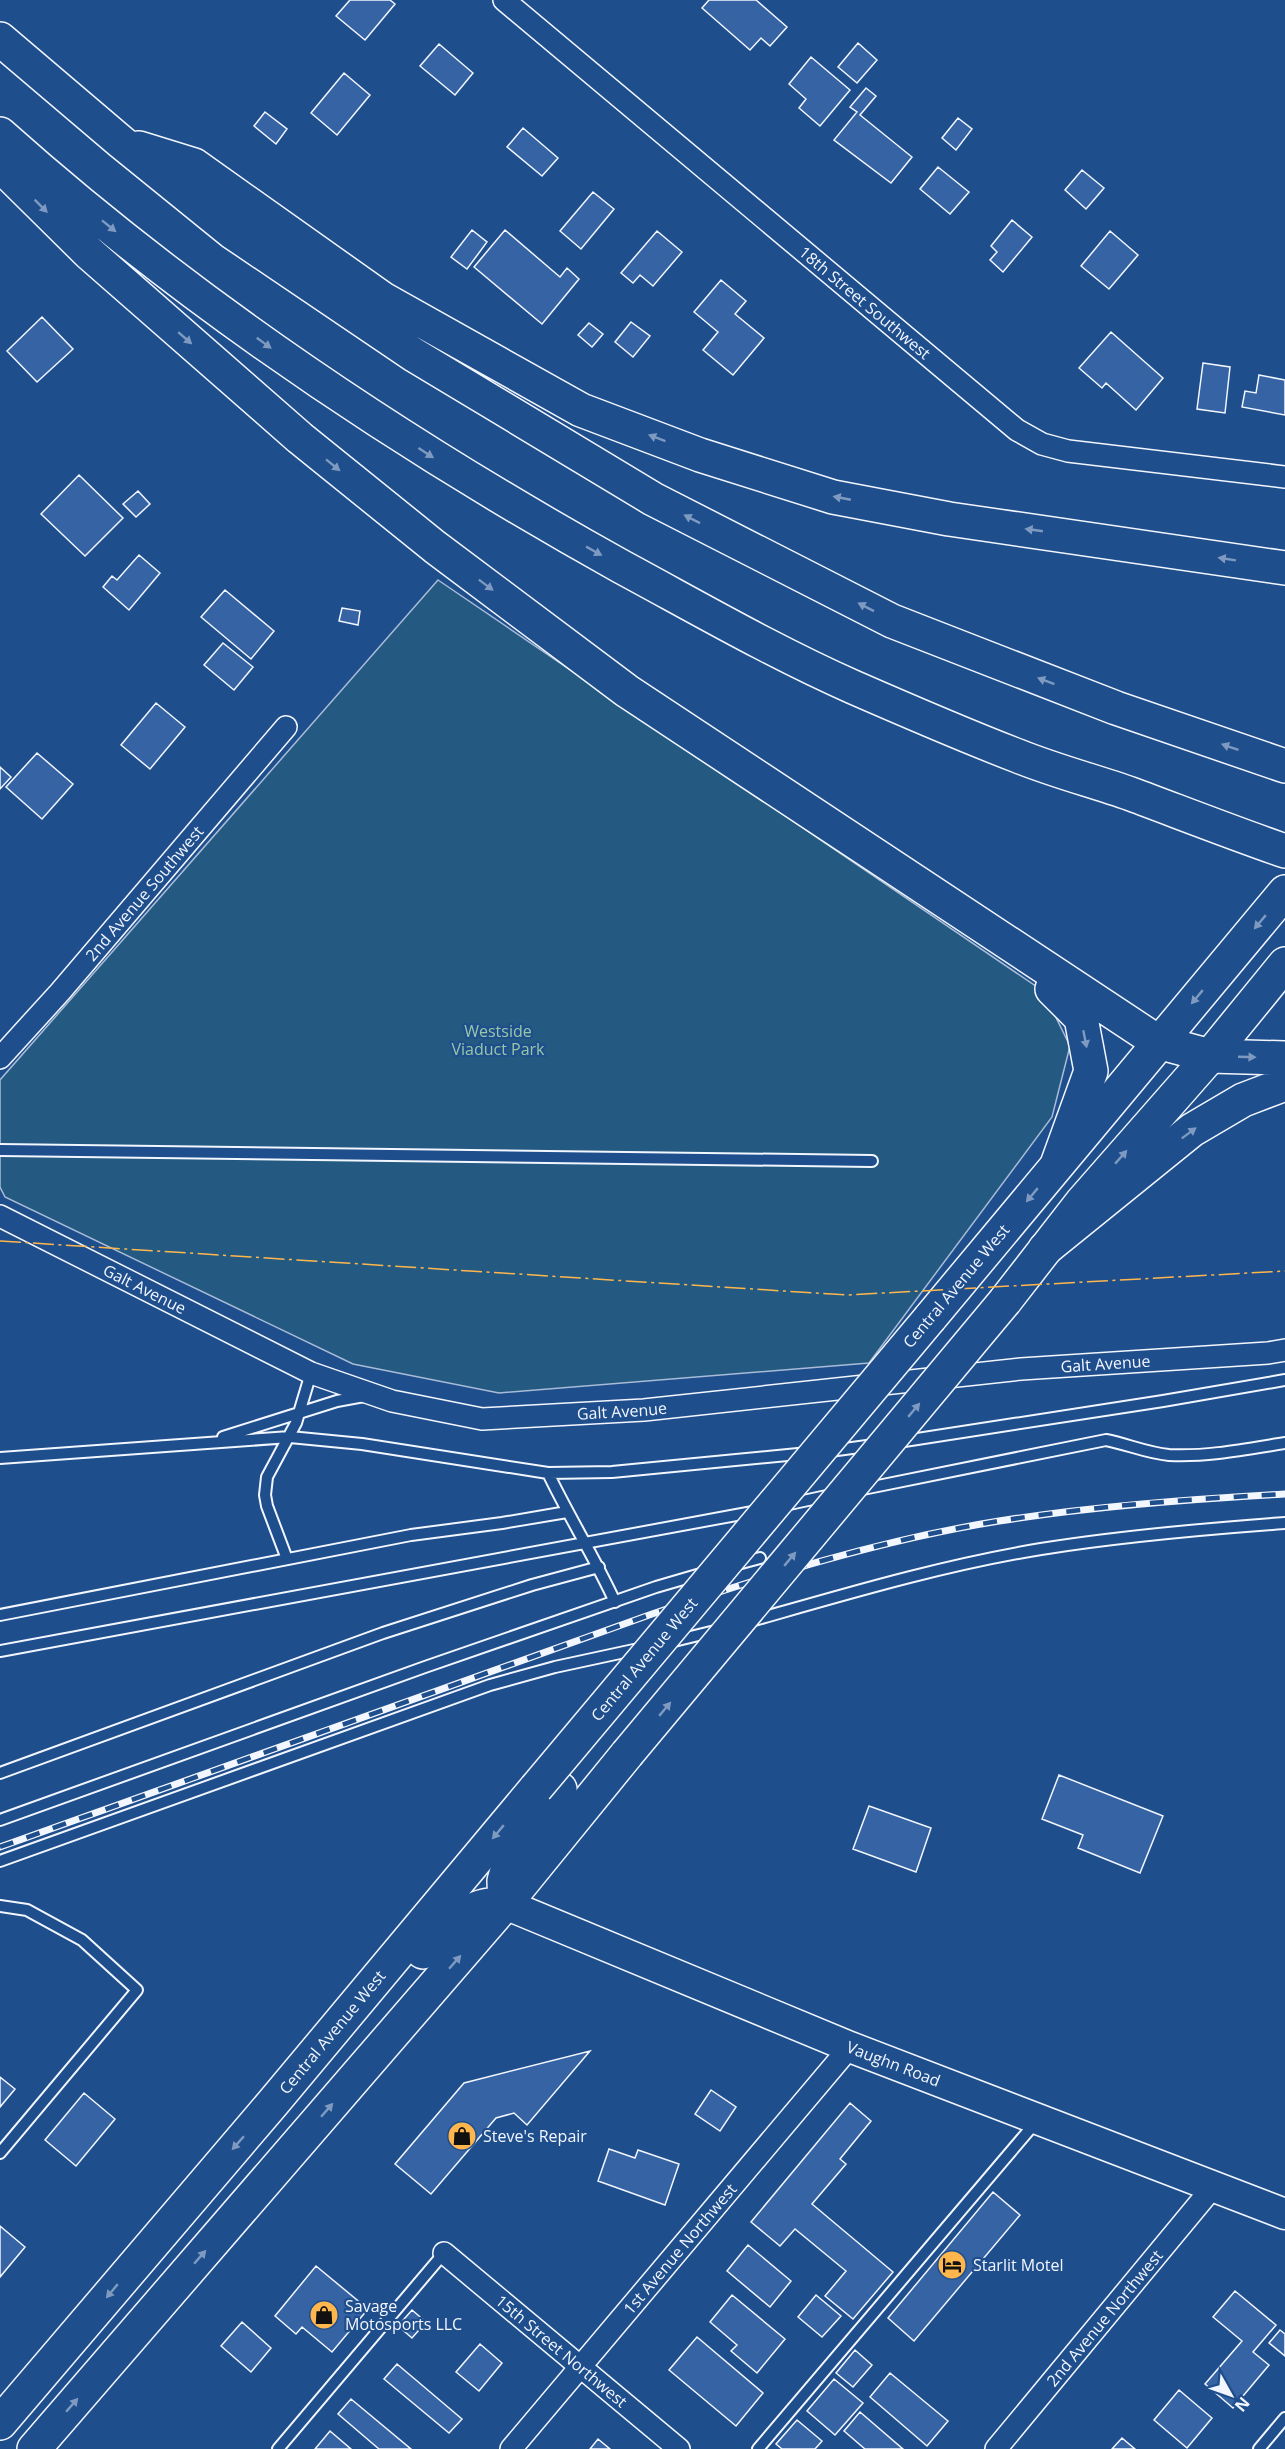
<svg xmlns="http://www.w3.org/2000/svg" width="1285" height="2449" font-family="'Open Sans',sans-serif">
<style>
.green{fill:#245a82;stroke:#a8bbd7;stroke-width:1.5}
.building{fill:#3563a3;stroke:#f2f6ff;stroke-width:1.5}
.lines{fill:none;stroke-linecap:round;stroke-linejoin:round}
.service-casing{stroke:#f2f6ff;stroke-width:14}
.minor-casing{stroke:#f2f6ff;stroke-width:24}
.secondary-casing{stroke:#f2f6ff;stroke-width:33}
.trunk-casing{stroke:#f2f6ff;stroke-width:36}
.motorway-casing{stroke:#f2f6ff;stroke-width:36}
.service{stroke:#1f4e8c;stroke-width:10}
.minor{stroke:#1f4e8c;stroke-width:21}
.secondary{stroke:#1f4e8c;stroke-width:30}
.trunk{stroke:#1f4e8c;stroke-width:33}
.motorway{stroke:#1f4e8c;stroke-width:33}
.rail-casing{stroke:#f2f6ff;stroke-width:7}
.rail{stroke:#1f4e8c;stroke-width:4.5;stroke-dasharray:14;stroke-linecap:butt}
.trunk-bridge-casing{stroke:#f2f6ff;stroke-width:36;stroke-linecap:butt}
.trunk-bridge{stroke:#1f4e8c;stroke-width:33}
.power{stroke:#ffb74d;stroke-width:1.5;stroke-dasharray:21 4.5 3 4.5;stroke-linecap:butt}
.oneway{fill:#7e9ac0}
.labels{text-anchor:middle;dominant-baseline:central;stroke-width:4.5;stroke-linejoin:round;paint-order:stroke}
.street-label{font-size:16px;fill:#f2f6ff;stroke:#1f4e8c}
.park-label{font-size:16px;fill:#97c8a6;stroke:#1f4e8c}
.poi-label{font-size:16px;fill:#f2f6ff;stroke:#1f4e8c;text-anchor:start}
</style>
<rect width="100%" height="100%" fill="#1f4e8c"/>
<path class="green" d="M 438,580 L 1043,991 L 1070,1046 L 1052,1117 L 869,1363 L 499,1393 L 353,1364 L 5,1197 L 0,1187 L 0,1080 Z"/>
<path class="building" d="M 350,0 L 390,0 L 395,4 L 365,40 L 336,16 Z
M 709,0 L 756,0 L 787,27 L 770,46 L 761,38 L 750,50 L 702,8 Z
M 858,43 L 877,60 L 857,83 L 838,67 Z
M 439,44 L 473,73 L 455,95 L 420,66 Z
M 811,57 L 850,90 L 820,126 L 799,108 L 806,99 L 789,84 Z
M 344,73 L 370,95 L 337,135 L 311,113 Z
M 866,88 L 876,96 L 860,115 L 912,157 L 891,183 L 834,140 L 857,112 L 850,107 Z
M 265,112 L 287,129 L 276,144 L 254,126 Z
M 958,118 L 972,129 L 956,150 L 942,138 Z
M 523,128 L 558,158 L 542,176 L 507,147 Z
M 938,167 L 969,192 L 950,214 L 920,189 Z
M 1082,170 L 1104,188 L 1086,209 L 1065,190 Z
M 593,192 L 614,209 L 581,249 L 560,231 Z
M 1012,220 L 1032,237 L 1003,272 L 990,260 L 997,252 L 991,246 Z
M 472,230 L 487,242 L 467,269 L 451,257 Z
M 505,230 L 560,277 L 567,268 L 579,279 L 542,324 L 474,267 Z
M 657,231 L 682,252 L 653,286 L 640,275 L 633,283 L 621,273 Z
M 1110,231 L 1138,255 L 1109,289 L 1081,266 Z
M 721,280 L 746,301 L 735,314 L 764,338 L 733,375 L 703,350 L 718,332 L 694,312 Z
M 42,317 L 73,349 L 37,382 L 7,351 Z
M 631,322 L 650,336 L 633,357 L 615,342 Z
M 589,323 L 603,334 L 592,347 L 578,335 Z
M 1111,332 L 1163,378 L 1136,410 L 1106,383 L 1102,388 L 1079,368 Z
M 1203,363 L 1230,367 L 1225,413 L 1197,409 Z
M 1259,375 L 1285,380 L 1285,415 L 1242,407 L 1245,391 L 1256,393 Z
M 79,475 L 123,518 L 85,556 L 41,514 Z
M 138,491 L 150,504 L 136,517 L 123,504 Z
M 139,555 L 160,573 L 129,610 L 103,587 L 112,576 L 117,580 Z
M 225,590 L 274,631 L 251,659 L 201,617 Z
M 342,608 L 360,611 L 358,625 L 339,621 Z
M 223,643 L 253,667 L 234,690 L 204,665 Z
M 156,703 L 185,727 L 150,769 L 121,745 Z
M 37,753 L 73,784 L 42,819 L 6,787 Z
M 0,767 L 11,777 L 0,789 Z
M 1059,1775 L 1163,1816 L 1140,1873 L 1078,1848 L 1083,1835 L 1042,1819 Z
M 869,1806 L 931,1828 L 916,1872 L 853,1849 Z
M 590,2051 L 527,2125 L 514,2113 L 496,2118 L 431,2194 L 395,2164 L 464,2083 Z
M 0,2077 L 15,2089 L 0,2107 Z
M 711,2090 L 736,2107 L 720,2131 L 695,2114 Z
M 84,2093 L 115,2119 L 76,2166 L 45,2140 Z
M 850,2103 L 871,2121 L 840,2159 L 846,2164 L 812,2204 L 893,2272 L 853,2319 L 825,2296 L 846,2271 L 795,2229 L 780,2246 L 751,2222 Z
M 609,2149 L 635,2158 L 638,2150 L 679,2164 L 665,2205 L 598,2181 Z
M 993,2192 L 1020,2215 L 914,2341 L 888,2318 Z
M 0,2226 L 25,2247 L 0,2277 Z
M 748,2245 L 791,2281 L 770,2307 L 727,2271 Z
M 316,2266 L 368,2309 L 332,2352 L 302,2327 L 296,2334 L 275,2316 Z
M 1235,2291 L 1276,2325 L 1253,2352 L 1269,2365 L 1233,2408 L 1205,2384 L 1242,2341 L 1213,2317 Z
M 732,2295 L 785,2339 L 757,2373 L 731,2351 L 737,2345 L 710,2322 Z
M 816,2295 L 841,2316 L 822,2337 L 798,2317 Z
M 412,2310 L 426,2322 L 412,2338 L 398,2326 Z
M 242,2322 L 271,2348 L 251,2372 L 221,2346 Z
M 1280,2330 L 1285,2334 L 1285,2356 L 1269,2343 Z
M 697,2337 L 763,2393 L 736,2426 L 669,2370 Z
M 480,2344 L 502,2363 L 479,2391 L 456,2372 Z
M 855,2350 L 872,2365 L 853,2387 L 836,2373 Z
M 397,2364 L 462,2419 L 449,2433 L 384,2379 Z
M 890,2373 L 948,2421 L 927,2446 L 870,2397 Z
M 834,2379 L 863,2403 L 835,2435 L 807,2411 Z
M 1179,2390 L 1212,2418 L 1187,2448 L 1154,2420 Z
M 351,2399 L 411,2449 L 379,2449 L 338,2414 Z
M 860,2412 L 903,2449 L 865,2449 L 844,2431 Z
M 797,2420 L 822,2441 L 815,2449 L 782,2449 L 776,2444 Z
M 330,2431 L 351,2449 L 315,2449 Z
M 1122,2438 L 1135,2449 L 1112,2449 Z
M 598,2439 L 610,2449 L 590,2449 Z"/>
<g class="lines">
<g class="service-casing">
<path id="service" d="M 0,1150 L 872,1161
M 223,1437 L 337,1401 L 364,1396
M 898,1442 L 1163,1401 L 1285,1380
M 830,1451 L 874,1445
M 0,1458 L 290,1437 L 362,1444 L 548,1473 L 612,1472 L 808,1453
M 548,1473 C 569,1517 595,1558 615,1602
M 858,1490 L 1106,1440 C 1127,1444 1147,1453 1169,1455 C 1208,1457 1247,1449 1285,1443
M 785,1505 L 831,1495
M 287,1559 L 267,1506 L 265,1495 L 267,1477 L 296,1423 L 311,1373
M 734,1565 L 760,1558
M 0,1615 L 411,1535 L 502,1523 L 567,1512
M 751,1621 C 846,1594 943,1565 1041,1549 C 1122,1536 1203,1529 1285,1523
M 670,1642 L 719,1630
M 0,1651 L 758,1511
M 0,1773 L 383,1633 L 532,1585 L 599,1567
M 0,1820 L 425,1667 L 656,1587 L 704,1573
M 0,1861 L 490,1685 L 555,1667 L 643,1648
M 0,1906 L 27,1910 L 82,1940 L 137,1990 L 0,2153
M 278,2449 L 444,2253
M 758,2449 L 1036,2122
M 1259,2449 L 1285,2418"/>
</g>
<g class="minor-casing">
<g id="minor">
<path id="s1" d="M 504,0 L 1017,430 L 1042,444 L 1068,451 L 1285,477"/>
<path id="s2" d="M 0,1058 L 60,992 L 286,727"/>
<path id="s3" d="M 0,1216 L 311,1373 L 392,1401 L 482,1419 L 644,1410 L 1021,1369 L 1268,1353 L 1285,1350"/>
<path id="s4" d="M 444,2253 L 679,2449"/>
<path id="s5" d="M 511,2449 L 850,2047"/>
<path id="s6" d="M 996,2449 L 1213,2187"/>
</g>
</g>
<g class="secondary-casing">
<g id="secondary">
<path id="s7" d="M 505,1904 L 850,2047 L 1285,2214"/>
</g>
</g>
<g class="trunk-casing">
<g id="trunk">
<path d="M 1005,1301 L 1082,1202 L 1210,1056 L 1285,964"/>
<path d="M 930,1318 L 1285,892"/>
<path d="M 423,1952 C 447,1927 467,1902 505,1904 L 504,1881 L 511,1856 L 560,1789"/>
<path id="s8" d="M 0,2423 L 272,2104 L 536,1788"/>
<path d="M 34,2449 L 505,1904 L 627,1754"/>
</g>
</g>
<g class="motorway-casing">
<path id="motorway" d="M 0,39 L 121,142 L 232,232 L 414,355 L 653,499 L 892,621 L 1116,708 L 1285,766
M 0,134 C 189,303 401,444 622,567 C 698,608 774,652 853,687 C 908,711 963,735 1018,756 C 1055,771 1094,781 1131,794 C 1182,813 1233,833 1285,851
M 139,148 L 194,165 L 383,299 L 581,410 L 700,455 L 833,497 L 949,519 L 1285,568
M 0,165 L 89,253 L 300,438 L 435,547 L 627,691 L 1158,1042 L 1210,1056 L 1285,1058
M 1052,989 L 1081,1018 L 1091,1071 L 1058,1162
M 1045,1249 L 1192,1130 L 1243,1100 L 1285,1084"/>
</g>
<use href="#service" class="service"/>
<use href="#minor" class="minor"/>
<use href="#secondary" class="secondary"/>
<use href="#trunk" class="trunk"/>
<use href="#motorway" class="motorway"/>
<g class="rail-casing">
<path id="rail" d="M 0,1847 L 652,1614 C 766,1576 880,1540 999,1521 C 1094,1506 1190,1499 1285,1494"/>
</g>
<use href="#rail" class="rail"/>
<g class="trunk-bridge-casing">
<g id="trunk-bridge">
<path d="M 627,1754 L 1005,1301"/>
<path id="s9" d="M 536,1788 L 930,1318"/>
</g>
</g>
<use href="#trunk-bridge" class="trunk-bridge"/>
<path class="power" d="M 0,1241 L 847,1295 L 1285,1271"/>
</g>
<defs><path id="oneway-solid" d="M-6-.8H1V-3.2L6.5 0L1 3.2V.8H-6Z" transform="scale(1.5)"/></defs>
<g class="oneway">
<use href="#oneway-solid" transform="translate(41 206) rotate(45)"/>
<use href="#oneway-solid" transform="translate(109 226) rotate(39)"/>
<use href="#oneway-solid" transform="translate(185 338) rotate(41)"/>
<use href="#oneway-solid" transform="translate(264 343) rotate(36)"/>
<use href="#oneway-solid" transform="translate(657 438) rotate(-159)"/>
<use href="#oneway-solid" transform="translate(426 453) rotate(33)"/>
<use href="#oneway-solid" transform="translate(333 465) rotate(39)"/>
<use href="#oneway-solid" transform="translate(842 498) rotate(-169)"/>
<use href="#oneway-solid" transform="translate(692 519) rotate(-153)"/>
<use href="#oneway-solid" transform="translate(1034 530) rotate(-172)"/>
<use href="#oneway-solid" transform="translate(594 551) rotate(29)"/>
<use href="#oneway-solid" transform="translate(1227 559) rotate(-171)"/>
<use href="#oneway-solid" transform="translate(486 585) rotate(37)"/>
<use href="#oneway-solid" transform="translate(866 607) rotate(-153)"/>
<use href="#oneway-solid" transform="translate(1046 681) rotate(-159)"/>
<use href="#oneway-solid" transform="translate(1230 747) rotate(-161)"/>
<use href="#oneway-solid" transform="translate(1260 922) rotate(130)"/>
<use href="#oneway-solid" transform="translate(1197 997) rotate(130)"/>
<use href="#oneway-solid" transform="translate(1085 1039) rotate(79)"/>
<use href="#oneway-solid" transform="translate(1247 1057) rotate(2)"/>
<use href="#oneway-solid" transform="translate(1189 1133) rotate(-37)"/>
<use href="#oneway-solid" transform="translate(1121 1157) rotate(-49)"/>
<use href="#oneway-solid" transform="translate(1032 1195) rotate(130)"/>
<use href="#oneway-solid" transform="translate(914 1410) rotate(-50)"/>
<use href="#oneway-solid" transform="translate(790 1559) rotate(-50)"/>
<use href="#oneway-solid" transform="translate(665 1709) rotate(-50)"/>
<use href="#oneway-solid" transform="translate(498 1832) rotate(130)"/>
<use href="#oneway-solid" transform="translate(455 1962) rotate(-49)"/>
<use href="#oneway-solid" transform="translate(327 2110) rotate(-49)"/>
<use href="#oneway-solid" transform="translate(238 2143) rotate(131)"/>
<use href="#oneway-solid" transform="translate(200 2257) rotate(-49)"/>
<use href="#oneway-solid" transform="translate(112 2291) rotate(130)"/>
<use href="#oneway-solid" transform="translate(72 2405) rotate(-49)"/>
</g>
<defs>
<g id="shop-disc" transform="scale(1.5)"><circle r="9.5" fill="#ffb74d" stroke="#1f4e8c"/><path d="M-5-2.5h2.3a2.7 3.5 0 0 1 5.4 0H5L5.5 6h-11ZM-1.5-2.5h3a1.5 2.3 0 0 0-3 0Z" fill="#111"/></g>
<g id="hotel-disc" transform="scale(1.5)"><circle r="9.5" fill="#ffb74d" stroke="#1f4e8c"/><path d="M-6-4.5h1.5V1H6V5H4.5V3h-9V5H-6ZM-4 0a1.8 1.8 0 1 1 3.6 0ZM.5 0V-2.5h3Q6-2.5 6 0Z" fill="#111"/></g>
</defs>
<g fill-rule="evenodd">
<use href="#shop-disc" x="462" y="2136"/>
<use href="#hotel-disc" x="952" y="2265"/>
<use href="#shop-disc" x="324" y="2315"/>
</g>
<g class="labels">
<g class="street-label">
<text stroke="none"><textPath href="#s1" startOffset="471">18th Street Southwest</textPath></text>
<text stroke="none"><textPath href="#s2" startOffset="219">2nd Avenue Southwest</textPath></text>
<text transform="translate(956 1286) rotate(-50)">Central Avenue West</text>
<text stroke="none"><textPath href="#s3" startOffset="162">Galt Avenue</textPath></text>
<text stroke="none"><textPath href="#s3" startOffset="1152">Galt Avenue</textPath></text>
<text stroke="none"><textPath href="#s3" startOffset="666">Galt Avenue</textPath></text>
<text stroke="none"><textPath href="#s9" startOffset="168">Central Avenue West</textPath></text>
<text stroke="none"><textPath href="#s8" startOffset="513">Central Avenue West</textPath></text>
<text stroke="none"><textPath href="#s7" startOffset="420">Vaughn Road</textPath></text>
<text stroke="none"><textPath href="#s5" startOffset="262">1st Avenue Northwest</textPath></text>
<text stroke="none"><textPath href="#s6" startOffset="170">2nd Avenue Northwest</textPath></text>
<text stroke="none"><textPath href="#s4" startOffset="153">15th Street Northwest</textPath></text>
</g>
<g class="park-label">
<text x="498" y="1031">Westside<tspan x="498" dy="18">Viaduct Park</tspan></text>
</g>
<g class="poi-label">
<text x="483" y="2136">Steve's Repair</text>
<text x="973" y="2265">Starlit Motel</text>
<text x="345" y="2306">Savage<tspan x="345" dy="18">Motosports LLC</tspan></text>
</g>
</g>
<g transform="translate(1231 2395) rotate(130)" stroke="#1f4e8c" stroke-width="4.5" paint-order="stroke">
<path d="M0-4.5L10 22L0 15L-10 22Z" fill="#f2f6ff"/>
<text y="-9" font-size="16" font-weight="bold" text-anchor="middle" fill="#f2f6ff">N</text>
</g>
</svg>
